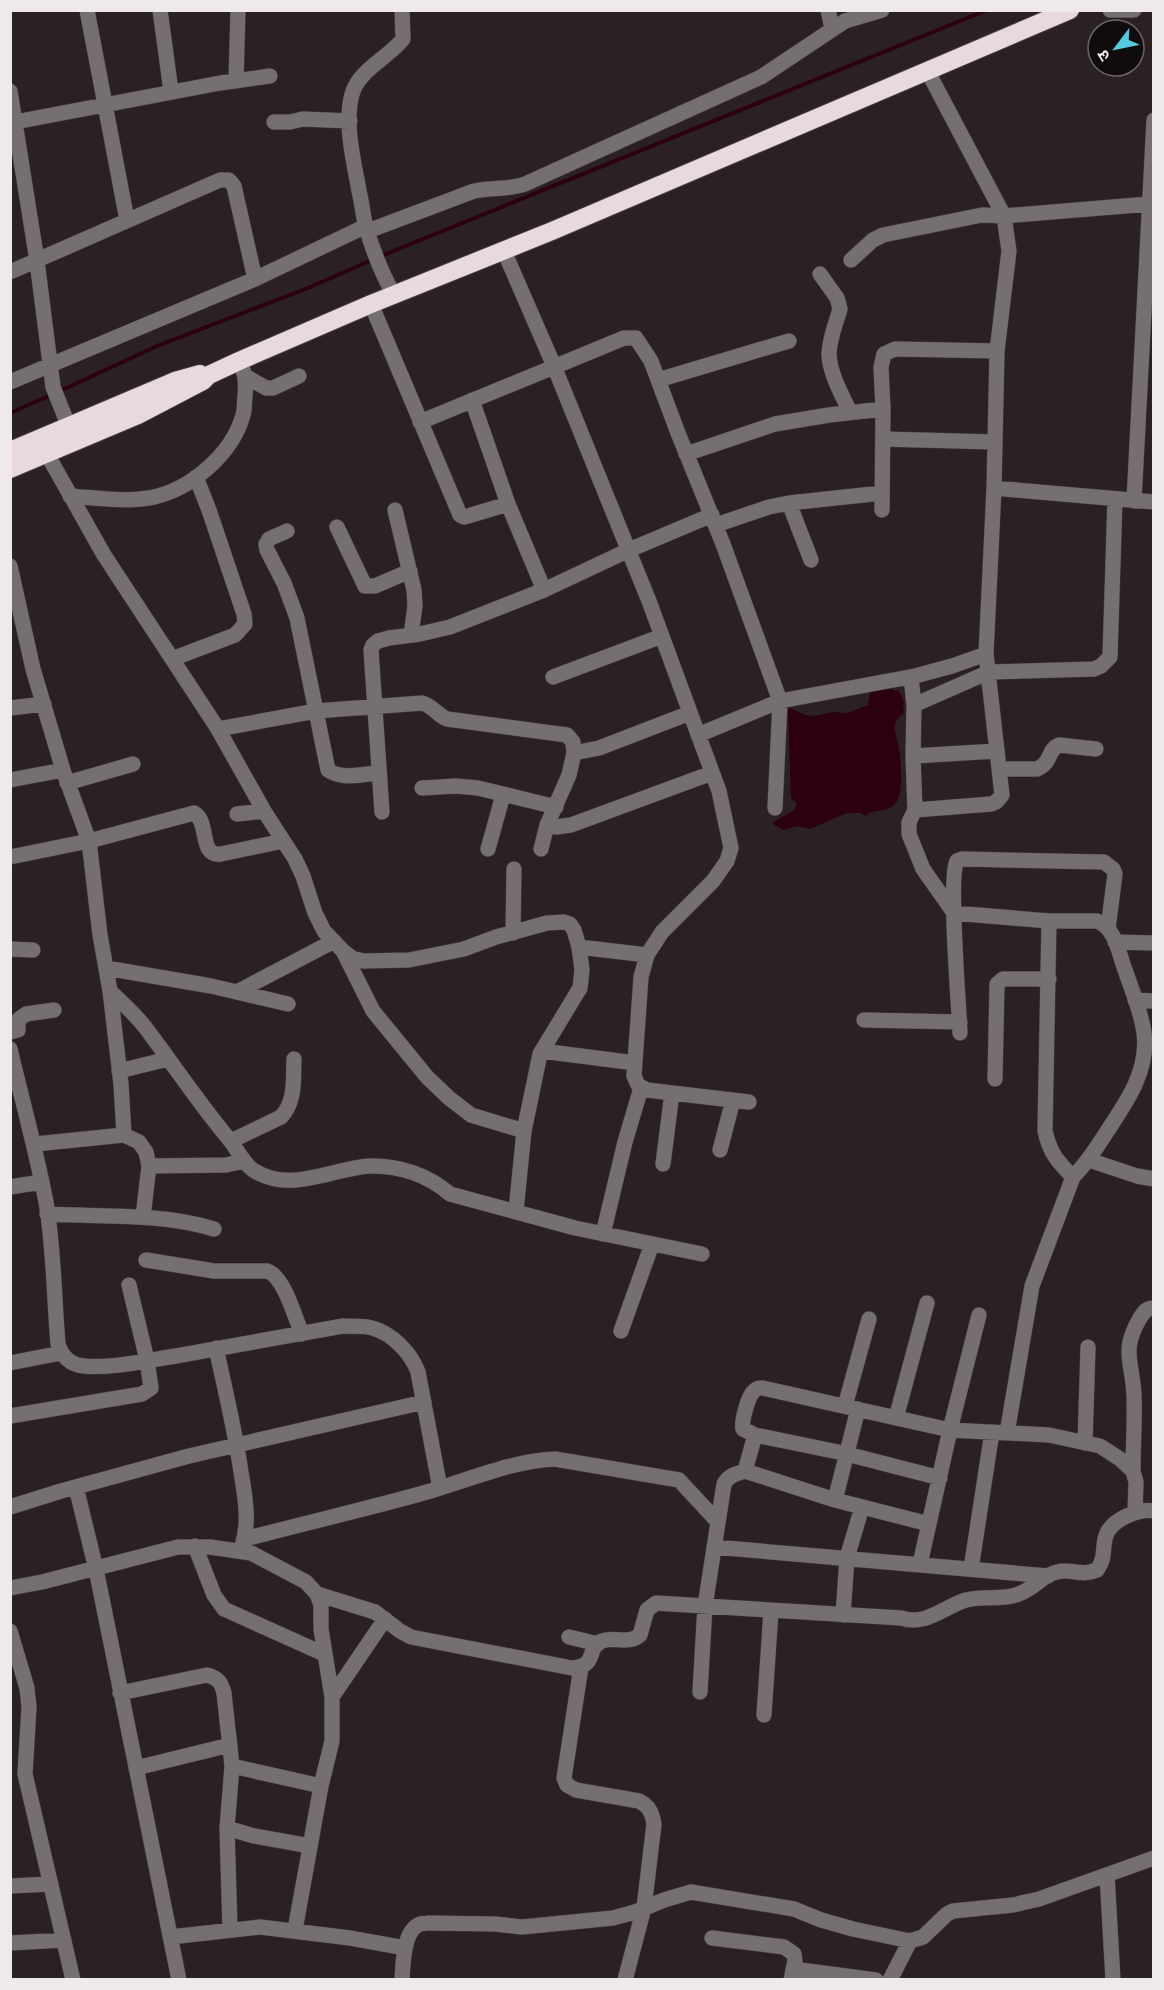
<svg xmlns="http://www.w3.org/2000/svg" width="1164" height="1990" font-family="'PT Sans Narrow','Noto Sans Devanagari',sans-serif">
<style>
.water{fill:#2c0010}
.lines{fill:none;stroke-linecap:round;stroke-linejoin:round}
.stream{stroke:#2c0010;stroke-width:4}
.minor-casing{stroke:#473d3f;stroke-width:16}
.highway-casing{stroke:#473d3f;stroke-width:20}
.minor{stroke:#756f70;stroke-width:15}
.highway{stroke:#e7d9dc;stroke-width:18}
</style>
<rect width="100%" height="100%" fill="#2b2123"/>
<path class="water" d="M 884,688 L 899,691 L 904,702 L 903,707 L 905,712 C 888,724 897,733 899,749 C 901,762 904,795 895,804 C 888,813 874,808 866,816 L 860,813 L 847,813 L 810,829 L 797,826 L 784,830 L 774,825 L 773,822 L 793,811 L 797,804 L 791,798 L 788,709 L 791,708 L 805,715 L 812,716 L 834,712 L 847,713 L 868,705 L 870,692 Z"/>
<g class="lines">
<path class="stream" d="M 381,256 L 987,10
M 58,392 L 157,346 L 308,288 L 374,259
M 10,413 L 51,395"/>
<g class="minor-casing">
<path id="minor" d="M 87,10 L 127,220
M 160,10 L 171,91
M 828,10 L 832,28
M 1110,10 L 1134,10
M 236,81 L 238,10
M 10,91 L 37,261 L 53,387 L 69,427
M 274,122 L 290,122 L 303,119 L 350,121
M 10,123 L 220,83 L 270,76
M 368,231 L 474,191 C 491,187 508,190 525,184 L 761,77 L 845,21 L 882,10
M 504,251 L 554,366 L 649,601 L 719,791 L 731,848 L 727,861 L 713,881 L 662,932 L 647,955 L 641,977 L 634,1076 L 638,1085 L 647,1090 L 749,1102
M 851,260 L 873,240 L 883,235 L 982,215 L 1004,216 L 1149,204
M 10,272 L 220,180 L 229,180 L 234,186 L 255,279
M 820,274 L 837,298 L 840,309 C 836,323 829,340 829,355 C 830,374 842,395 850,412
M 394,295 C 382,274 373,251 366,227 C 363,216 362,203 359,191 C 354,162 343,120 353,91 C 361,69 389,57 403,39 L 402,10
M 371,304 L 460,515 L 464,517 L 468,516 L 508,504
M 245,376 L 266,388 L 273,388 L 299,376
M 658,380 L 789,341
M 10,382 L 255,279 L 366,226
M 472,400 L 508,504 L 544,590
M 420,422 L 624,338 L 636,338 L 651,361 L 678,433 L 723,544 L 780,701 L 775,808
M 883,439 L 995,442
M 47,454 L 104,555 L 218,729 L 264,811 L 295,859 L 303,876 L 315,913 L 324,931 L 343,951 L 352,958 L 363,961 L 409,960 L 464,949 L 496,937 L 547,923 L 564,922 L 570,924 L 574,930 L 579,947 L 582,970 L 580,988 L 540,1054 L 524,1131 L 516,1211
M 686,454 L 775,424 L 829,415 L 883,409 L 881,367 L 884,354 L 895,349 L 997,351
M 994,488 L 1154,502
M 70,496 C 96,498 124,502 149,498 C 189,491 232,455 243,415 C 245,410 244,403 245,397 C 246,383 246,373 239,361
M 1134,501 L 1154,120
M 789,503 L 811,560
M 395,510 L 414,590 L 415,606 L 411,635
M 882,510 L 883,409
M 716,525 L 769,507 L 789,503 L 882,493
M 337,527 L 365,586 L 375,586 L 410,571
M 287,531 L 269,539 L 266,544 L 267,550 L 284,583 L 297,618 L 328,770 C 342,780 362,774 378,773
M 10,566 L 33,669 L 63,770 L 89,841 L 100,935 L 110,991 L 121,1084 L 124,1135
M 172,659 L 235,635 L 245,624 L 244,614 L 209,510 L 196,477
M 553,677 L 662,636
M 911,677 L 914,705 L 913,756 L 915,810 L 909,822 L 909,834 L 923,869 L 954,913 L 1049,921 L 1097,921 C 1115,928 1118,950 1124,967 C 1131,988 1141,1010 1144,1033 C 1149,1071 1126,1103 1106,1133 C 1096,1149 1086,1164 1073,1177 L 1032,1286 L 1007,1433
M 914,705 L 989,672 L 1094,669 L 1101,666 L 1110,657 L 1115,499
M 10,708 L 44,704
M 218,729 L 316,711 L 422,703 C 433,706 437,715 447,719 L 567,735 L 573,742 L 574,753 L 569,775 L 547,825 L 541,849
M 698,735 L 780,701 L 915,676 L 952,666 L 986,654
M 574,753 L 599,748 L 690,713
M 913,756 L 997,751
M 999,769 L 1037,769 C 1052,763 1047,750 1059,745 L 1096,749
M 10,780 L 63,770
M 67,783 L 133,764
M 422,788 L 456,786 L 478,788 L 556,807
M 915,810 L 991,804 L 996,802 L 1002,795 L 986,654 L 994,488 L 997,351 L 1009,251 L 1004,216 L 928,72
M 382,812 L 371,650 L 373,645 L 378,641 L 389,638 L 420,634 L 450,627 L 544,590 L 629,550 L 712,515
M 237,814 L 264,811
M 547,825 L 556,827 L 571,825 L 712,773
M 488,849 L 503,795
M 10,857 L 89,841 L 194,813 C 210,821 198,857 221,854 L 283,841
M 1049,921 L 1045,1131 C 1050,1153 1057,1161 1073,1177
M 513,933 L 514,869
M 1115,942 L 1154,943
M 579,947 L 647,955
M 10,949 L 33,950
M 343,951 L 373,1011 L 427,1077 L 449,1098 L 471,1115 L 524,1131
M 106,968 L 211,986 L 288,1004
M 110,991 C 122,1003 135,1014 145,1027 C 173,1064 198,1102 228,1138 C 237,1148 242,1162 253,1170 C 290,1194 330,1169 369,1166 C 399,1165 428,1175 450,1194 L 575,1228 L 702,1254
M 237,992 L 334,941
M 1135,1000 L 1154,1001
M 864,1020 L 960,1022
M 10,1032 L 18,1030 L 18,1020 L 26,1014 L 54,1010
M 960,1033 C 959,1006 948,877 957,861 L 962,859 L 1104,862 L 1113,869 L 1115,874 L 1108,929
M 10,1049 C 22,1100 36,1150 46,1202 C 54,1249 54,1297 58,1344 C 62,1357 71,1365 84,1366 C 110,1369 149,1360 176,1356 C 231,1346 287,1336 343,1326 C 352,1327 363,1325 372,1328 C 392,1333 411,1353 418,1372 L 440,1488
M 542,1051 L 635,1063
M 119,1071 L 168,1059
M 995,1079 L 997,984 L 1003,979 L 1049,979
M 231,1141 L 281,1117 C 296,1101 293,1080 294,1059
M 35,1144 L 124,1135 L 139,1142 L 146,1152 L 149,1166 L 143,1217
M 720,1150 L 733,1100
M 1089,1160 L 1137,1176 L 1154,1179
M 663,1164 L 672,1093
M 149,1166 L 226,1165 L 244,1161
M 10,1187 L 41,1182
M 47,1214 C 103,1217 161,1213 214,1229
M 603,1234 L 625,1142 L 641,1088
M 146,1260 L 214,1271 L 267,1271 C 284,1276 295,1318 302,1334
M 621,1331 L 652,1244
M 216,1348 C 225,1389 235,1430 241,1472 C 245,1497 250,1521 242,1546
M 10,1363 L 61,1353
M 845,1406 L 869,1319
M 10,1416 L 142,1394 L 151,1388 L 147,1360 L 129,1285
M 896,1418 L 927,1303
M 755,1435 L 743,1429 C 741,1422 748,1396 754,1391 C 757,1388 758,1388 763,1388 L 950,1430 L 1049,1435 L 1100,1446 L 1120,1459 L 1133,1471 L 1136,1482 L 1135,1512
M 1085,1443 L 1088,1347
M 745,1471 L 835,1500 L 929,1524
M 1133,1471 C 1133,1446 1135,1421 1134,1396 C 1133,1362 1120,1352 1140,1318 C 1144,1312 1146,1308 1154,1308
M 76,1487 L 96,1569 L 179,1980
M 835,1500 L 858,1409
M 10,1507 L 61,1491 L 189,1456 L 424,1402
M 245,1539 C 305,1523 367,1509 427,1492 C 469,1480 511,1461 555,1459 L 679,1480 L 718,1522
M 195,1546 L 214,1595 L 224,1609 L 324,1654
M 714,1547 L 1048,1576
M 920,1564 L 950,1430 L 979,1315
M 971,1569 L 992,1432
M 10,1588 L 42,1582 L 178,1547 L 210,1547 L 251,1553 L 306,1582 L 317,1594 L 321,1605 L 321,1629 L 332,1697 L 332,1741 L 321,1786 L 295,1930
M 317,1594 L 375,1612 L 400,1631 L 411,1637 L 572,1668 C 599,1666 585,1648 602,1641 C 615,1636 628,1645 640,1635 L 647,1610 L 656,1603 L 901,1618 C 927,1626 943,1607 966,1600 C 984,1595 1004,1601 1021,1593 C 1034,1588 1043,1575 1057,1572 C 1072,1568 1080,1577 1097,1570 C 1107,1557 1101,1546 1107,1533 C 1114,1519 1139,1508 1154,1511
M 843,1615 L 847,1558 L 862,1507
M 10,1631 L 27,1688 L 29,1707 L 25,1774 L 73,1980
M 569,1637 L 598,1644
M 581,1667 L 564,1778 L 567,1785 L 576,1790 L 639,1801 C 649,1806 652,1812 654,1824 L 644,1908 L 625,1980
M 700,1692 L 705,1606 L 724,1484 C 729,1475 736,1474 745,1471 L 755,1435 L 843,1453 L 940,1478
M 120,1693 L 207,1675 C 218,1678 221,1682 224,1693 L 232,1766 L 227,1828 L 230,1930
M 332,1697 L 385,1619
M 764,1715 L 771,1611
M 232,1766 L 321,1786
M 136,1768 L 230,1745
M 227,1828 L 254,1836 L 310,1846
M 1107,1875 L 1113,1980
M 10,1886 L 51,1884
M 170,1937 L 260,1927 L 350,1938 L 405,1948
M 712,1938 L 784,1947 L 794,1954 L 795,1961 L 791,1980
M 10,1943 L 64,1940
M 793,1969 L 876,1980
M 402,1980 C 403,1965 403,1933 418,1925 C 421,1923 425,1924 428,1923 L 495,1924 L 522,1927 L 613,1918 L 635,1912 L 664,1900 L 691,1892 L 794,1909 L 821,1920 L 853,1929 L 910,1941 L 923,1937 L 947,1914 L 953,1911 L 1013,1905 L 1039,1899 L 1154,1858
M 890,1980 L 910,1941"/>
</g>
<g class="highway-casing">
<path id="highway" d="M 10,451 L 175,381 L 200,374
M 10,469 L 138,415 L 203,381 L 209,375 L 239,361 L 371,304 L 552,231 L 1070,10"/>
</g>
<use href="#minor" class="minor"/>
<use href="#highway" class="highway"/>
</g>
<rect width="1164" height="1990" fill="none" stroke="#f0e9ea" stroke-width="24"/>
<g transform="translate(1116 48) rotate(238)"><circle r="28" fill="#100c0d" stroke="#6a6465" stroke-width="1.5"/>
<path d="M0-4.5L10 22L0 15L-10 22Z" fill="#56c9e0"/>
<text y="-9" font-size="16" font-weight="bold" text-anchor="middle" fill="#f0e9ea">उ</text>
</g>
</svg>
